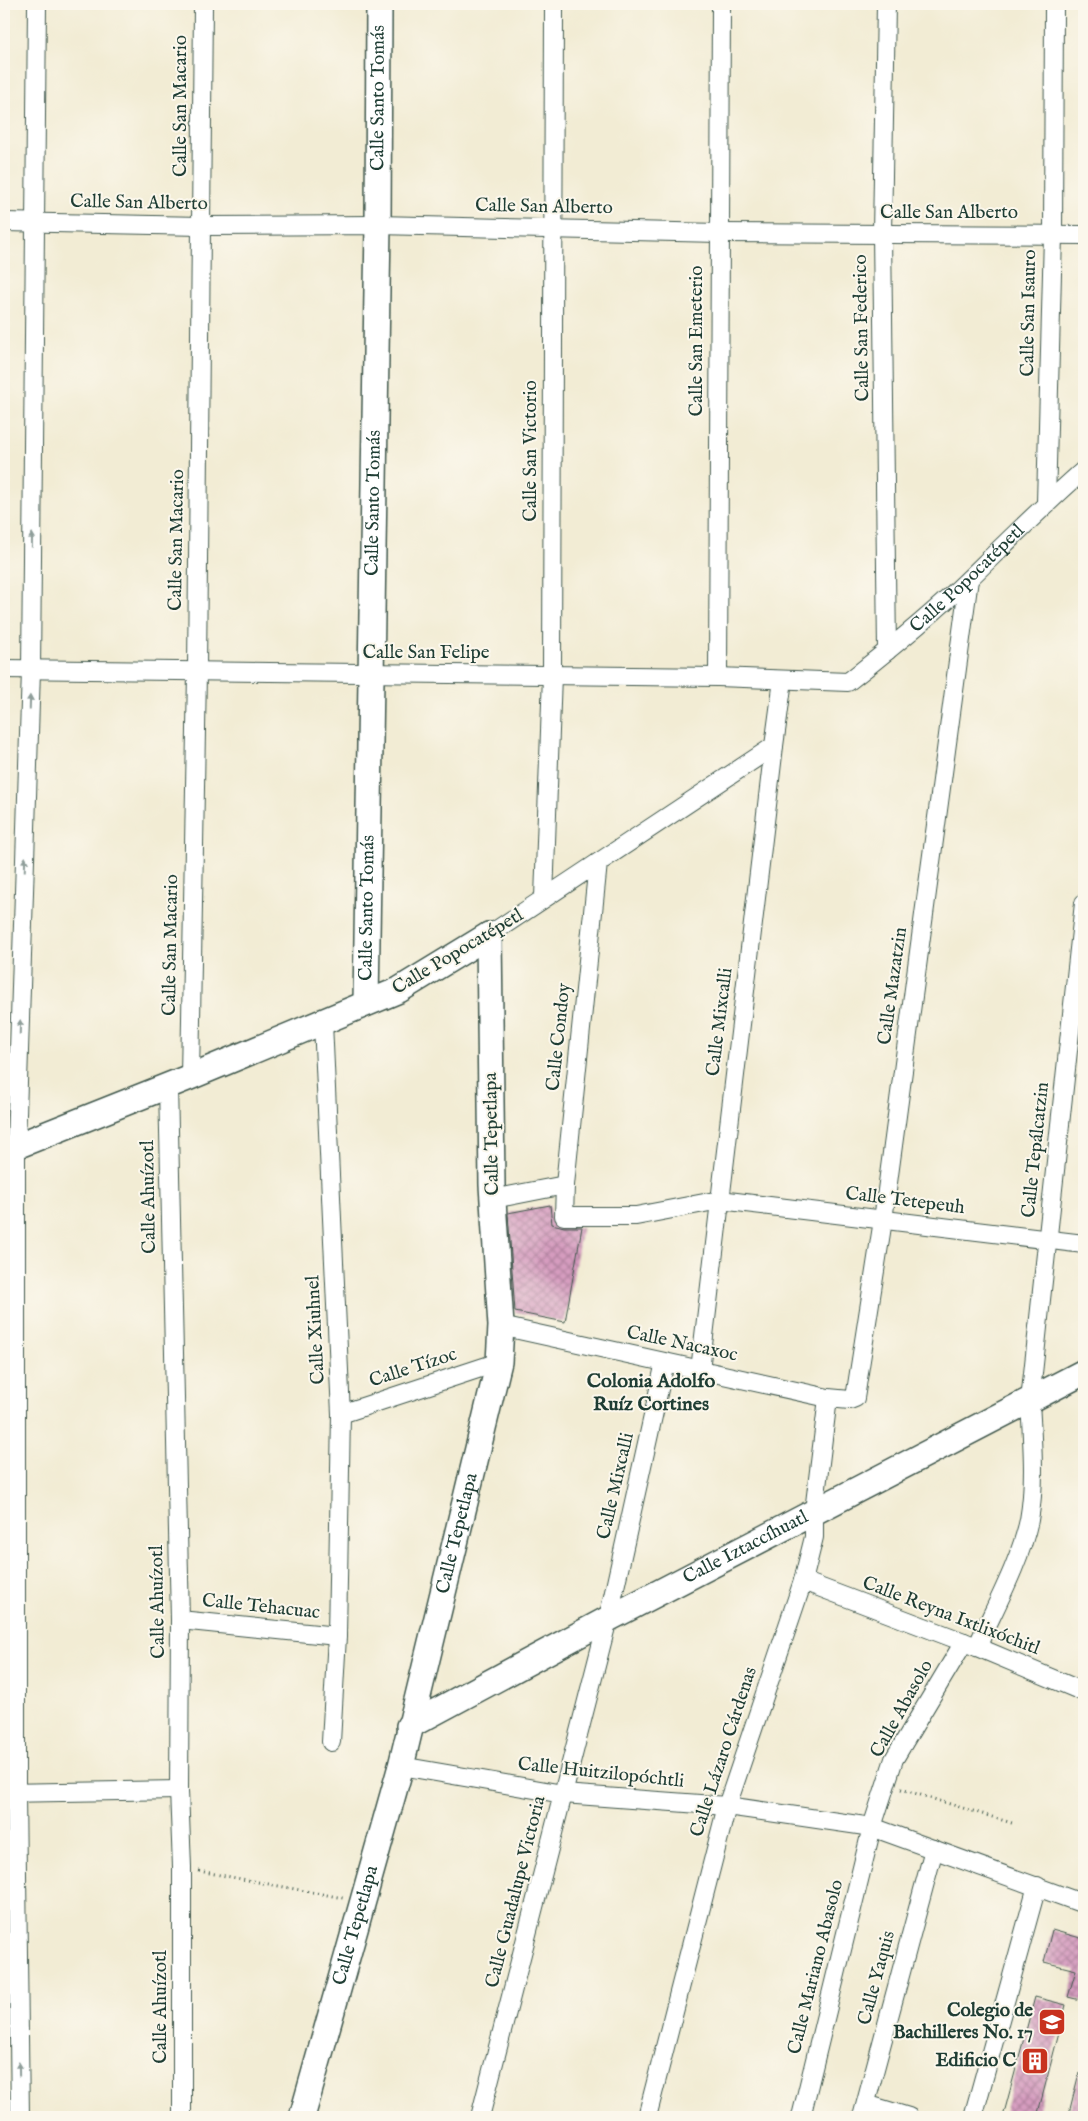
<svg xmlns="http://www.w3.org/2000/svg" width="1088" height="2121" font-family="'IM FELL English',serif">
<style>
.building{fill:url(#building-cross-hatch)}
.lines{fill:none;stroke-linecap:round;stroke-linejoin:round}
.street-casing{stroke:#3f574c;stroke-width:20}
.secondary-casing{stroke:#3f574c;stroke-width:28}
.path{stroke:#3f574c;stroke-width:3;stroke-dasharray:1 4;stroke-linecap:butt}
.street{stroke:#fff;stroke-width:18}
.secondary{stroke:#fff;stroke-width:25}
.oneway{fill:#8f9e9a}
.labels{text-anchor:middle;dominant-baseline:central;stroke-width:4;stroke-linejoin:round;paint-order:stroke}
.street-label{font-size:19px;fill:#1f3d34;stroke:#fbf7ec}
.poi-label{font-size:19px;font-weight:bold;fill:#1f3d34;stroke:#fbf7ec;text-anchor:end}
.neighbourhood-label{font-size:20px;font-weight:bold;fill:#1f3d34;stroke:#fbf7ec}
</style>
<defs>
<pattern id="building-cross-hatch" width="8" height="8" patternUnits="userSpaceOnUse" patternTransform="scale(1.25)"><rect width="8" height="8" fill="#d69cbf"/><path d="M0 0l8 8M0 8l8-8" fill="none" stroke="#ad809c"/></pattern>
</defs>
<rect width="100%" height="100%" fill="#fbf7ec"/>
<filter id="ink" filterUnits="userSpaceOnUse"><feTurbulence type="fractalNoise" baseFrequency=".02" numOctaves="2"/><feDisplacementMap in="SourceGraphic" scale="10" xChannelSelector="R" yChannelSelector="G"/><feConvolveMatrix kernelMatrix="1 2 1 2 8 2 1 2 1" color-interpolation-filters="sRGB"/></filter>
<filter id="wash" filterUnits="userSpaceOnUse"><feTurbulence type="fractalNoise" baseFrequency=".0096" numOctaves="4" result="noise"/><feDisplacementMap in="SourceGraphic" scale="20" xChannelSelector="R" yChannelSelector="G"/><feGaussianBlur stdDeviation="1.12" result="paint"/><feColorMatrix in="noise" values="0 0 0 0 0 0 0 0 0 0 0 0 0 0 0 0 0 1.4 0 .05"/><feComposite in="paint" operator="in"/></filter>
<g filter="url(#wash)">
<rect width="100%" height="100%" fill="#f2ecd4"/>
<g id="blocks">
<path class="building" d="M 550,1205 L 552,1224 L 564,1227 L 582,1227 L 565,1322 L 515,1312 L 508,1213 Z
M 1052,1930 L 1084,1939 L 1084,2001 L 1068,1997 L 1076,1970 L 1044,1962 Z
M 1035,1997 L 1066,2005 L 1037,2117 L 1003,2117 Z
M 1079,2073 L 1084,2074 L 1084,2117 L 1068,2117 Z"/>
</g>
</g>
<g filter="url(#ink)">
<use href="#blocks" fill-opacity="0" stroke="#3f574c" stroke-width="1"/>
<g class="lines">
<g class="street-casing">
<g id="street">
<path d="M 886,4 L 882,233 L 887,651"/>
<path d="M 4,222 L 202,226 L 378,225 L 719,233 L 1084,235"/>
<path d="M 1046,503 L 1053,235 L 1054,4"/>
<path id="s1" d="M 4,669 L 718,677 L 848,682 C 890,649 932,615 970,578 C 1008,541 1045,504 1084,470"/>
<path d="M 718,677 L 721,4"/>
<path d="M 598,863 L 565,1185 L 564,1216 L 636,1216 L 720,1200 L 1084,1244"/>
<path d="M 544,898 L 552,675 L 554,4"/>
<path d="M 489,935 L 774,746"/>
<path d="M 323,1023 L 341,1414 L 337,1636 L 331,1742"/>
<path d="M 190,1077 L 197,672 L 203,4"/>
<path d="M 168,1086 L 180,1620 L 179,1790 L 182,1867 L 182,2117"/>
<path d="M 493,1199 L 565,1185"/>
<path d="M 501,1326 L 828,1398 L 850,1400 L 855,1398 L 883,1220 L 969,579"/>
<path d="M 700,1370 L 774,746 L 783,680"/>
<path d="M 341,1414 L 499,1362"/>
<path d="M 803,1581 L 977,1647 L 1084,1692"/>
<path d="M 180,1620 L 337,1636"/>
<path d="M 977,1647 C 995,1607 1020,1562 1029,1520 C 1036,1481 1032,1441 1030,1401 L 1084,903"/>
<path d="M 401,1766 L 563,1794 L 727,1806 L 872,1827 L 1084,1904"/>
<path d="M 4,1793 L 179,1790"/>
<path d="M 866,2104 L 909,2117"/>
<path d="M 20,2117 L 16,1793 L 16,1146 L 31,670 L 37,4"/>
<path d="M 480,2117 L 608,1619 L 665,1362"/>
<path d="M 647,2117 L 727,1806 L 803,1581 L 814,1537 L 814,1511 L 828,1398"/>
<path d="M 801,2117 L 872,1827 L 894,1759 L 964,1642"/>
<path d="M 862,2117 L 934,1849"/>
<path d="M 973,2117 L 1037,1886"/>
</g>
</g>
<g class="secondary-casing">
<g id="secondary">
<path id="s2" d="M 366,1003 L 378,225 L 379,4"/>
<path d="M 4,1151 L 190,1077 L 399,990 L 489,935"/>
<path id="s3" d="M 409,1726 L 608,1619 L 1084,1372"/>
<path id="s4" d="M 302,2117 L 401,1766 L 499,1362 L 501,1326 L 492,1185 L 489,935"/>
</g>
</g>
<path class="path" d="M 901,1789 L 1015,1824
M 199,1871 L 343,1898"/>
<use href="#street" class="street"/>
<use href="#secondary" class="secondary"/>
</g>
<defs><path id="oneway-solid" d="M-6-.8H1V-3.2L6.5 0L1 3.2V.8H-6Z" transform="scale(1.25)"/></defs>
<g class="oneway">
<use href="#oneway-solid" transform="translate(32 540) rotate(-89)"/>
<use href="#oneway-solid" transform="translate(30 702) rotate(-88)"/>
<use href="#oneway-solid" transform="translate(25 864) rotate(-88)"/>
<use href="#oneway-solid" transform="translate(20 1027) rotate(-88)"/>
<use href="#oneway-solid" transform="translate(19 2069) rotate(-91)"/>
</g>
</g>
<defs>
<g id="school-square" transform="scale(1.4375)"><rect x="-9" y="-9" width="18" height="18" rx="4" fill="#c8321e" stroke="#fbf7ec"/><path d="M0-5L7-2L0 1L-7-2ZM-4 1L0 2.5L4 1V4Q0 6-4 4Z" fill="#fff"/></g>
<g id="building-square" transform="scale(1.4375)"><rect x="-9" y="-9" width="18" height="18" rx="4" fill="#c8321e" stroke="#fbf7ec"/><path d="M-4-6H4V6H1V3H-1V6H-4ZM-2.5-4.3h1.7v1.8h-1.7ZM.8-4.3h1.7v1.8H.8ZM-2.5-1h1.7V.8h-1.7ZM.8-1h1.7V.8H.8Z" fill="#fff"/></g>
</defs>
<g fill-rule="evenodd">
<use href="#school-square" x="1052" y="2022"/>
<use href="#building-square" x="1035" y="2061"/>
</g>
<g class="labels">
<g class="street-label">
<text stroke="none"><textPath href="#s2" startOffset="905">Calle Santo Tomás</textPath></text>
<text transform="translate(181 106) rotate(-90)">Calle San Macario</text>
<text transform="translate(139 203) rotate(1)">Calle San Alberto</text>
<text transform="translate(544 207) rotate(1)">Calle San Alberto</text>
<text x="949" y="213">Calle San Alberto</text>
<text transform="translate(1029 313) rotate(-89)">Calle San Isauro</text>
<text transform="translate(862 328) rotate(-91)">Calle San Federico</text>
<text transform="translate(697 341) rotate(-90)">Calle San Emeterio</text>
<text transform="translate(531 451) rotate(-90)">Calle San Victorio</text>
<text stroke="none"><textPath href="#s2" startOffset="500">Calle Santo Tomás</textPath></text>
<text transform="translate(177 540) rotate(-89)">Calle San Macario</text>
<text stroke="none"><textPath href="#s1" startOffset="1002">Calle Popocatépetl</textPath></text>
<text x="426" y="653">Calle San Felipe</text>
<text stroke="none"><textPath href="#s2" startOffset="95">Calle Santo Tomás</textPath></text>
<text transform="translate(171 945) rotate(-89)">Calle San Macario</text>
<text transform="translate(458 952) rotate(-31)">Calle Popocatépetl</text>
<text transform="translate(893 986) rotate(-82)">Calle Mazatzin</text>
<text transform="translate(720 1022) rotate(-83)">Calle Mixcalli</text>
<text transform="translate(559 1037) rotate(-84)">Calle Condoy</text>
<text transform="translate(492 1134) rotate(-91)">Calle Tepetlapa</text>
<text transform="translate(1036 1150) rotate(-84)">Calle Tepálcatzin</text>
<text transform="translate(149 1197) rotate(-91)">Calle Ahuízotl</text>
<text transform="translate(905 1201) rotate(7)">Calle Tetepeuh</text>
<text transform="translate(316 1330) rotate(-93)">Calle Xiuhnel</text>
<text transform="translate(682 1344) rotate(12)">Calle Nacaxoc</text>
<text transform="translate(413 1368) rotate(-18)">Calle Tízoc</text>
<text transform="translate(616 1486) rotate(-77)">Calle Mixcalli</text>
<text stroke="none"><textPath href="#s4" startOffset="604">Calle Tepetlapa</textPath></text>
<text stroke="none"><textPath href="#s3" startOffset="381">Calle Iztaccíhuatl</textPath></text>
<text transform="translate(158 1602) rotate(-91)">Calle Ahuízotl</text>
<text transform="translate(261 1607) rotate(6)">Calle Tehacuac</text>
<text transform="translate(951 1616) rotate(21)">Calle Reyna Ixtlixóchitl</text>
<text transform="translate(902 1709) rotate(-61)">Calle Abasolo</text>
<text transform="translate(724 1752) rotate(-72)">Calle Lázaro Cárdenas</text>
<text transform="translate(601 1773) rotate(6)">Calle Huitzilopóchtli</text>
<text transform="translate(516 1892) rotate(-76)">Calle Guadalupe Victoria</text>
<text stroke="none"><textPath href="#s4" startOffset="199">Calle Tepetlapa</textPath></text>
<text transform="translate(816 1967) rotate(-76)">Calle Mariano Abasolo</text>
<text transform="translate(877 1978) rotate(-75)">Calle Yaquis</text>
<text transform="translate(161 2007) rotate(-90)">Calle Ahuízotl</text>
</g>
<g class="poi-label">
<text x="1033" y="2011">Colegio de<tspan x="1033" dy="22">Bachilleres No. 17</tspan></text>
<text x="1016" y="2061">Edificio C</text>
</g>
<g class="neighbourhood-label">
<text x="651" y="1381">Colonia Adolfo<tspan x="651" dy="23">Ruíz Cortines</tspan></text>
</g>
</g>
<rect width="1088" height="2121" fill="none" stroke="#fbf7ec" stroke-width="20"/>
</svg>
